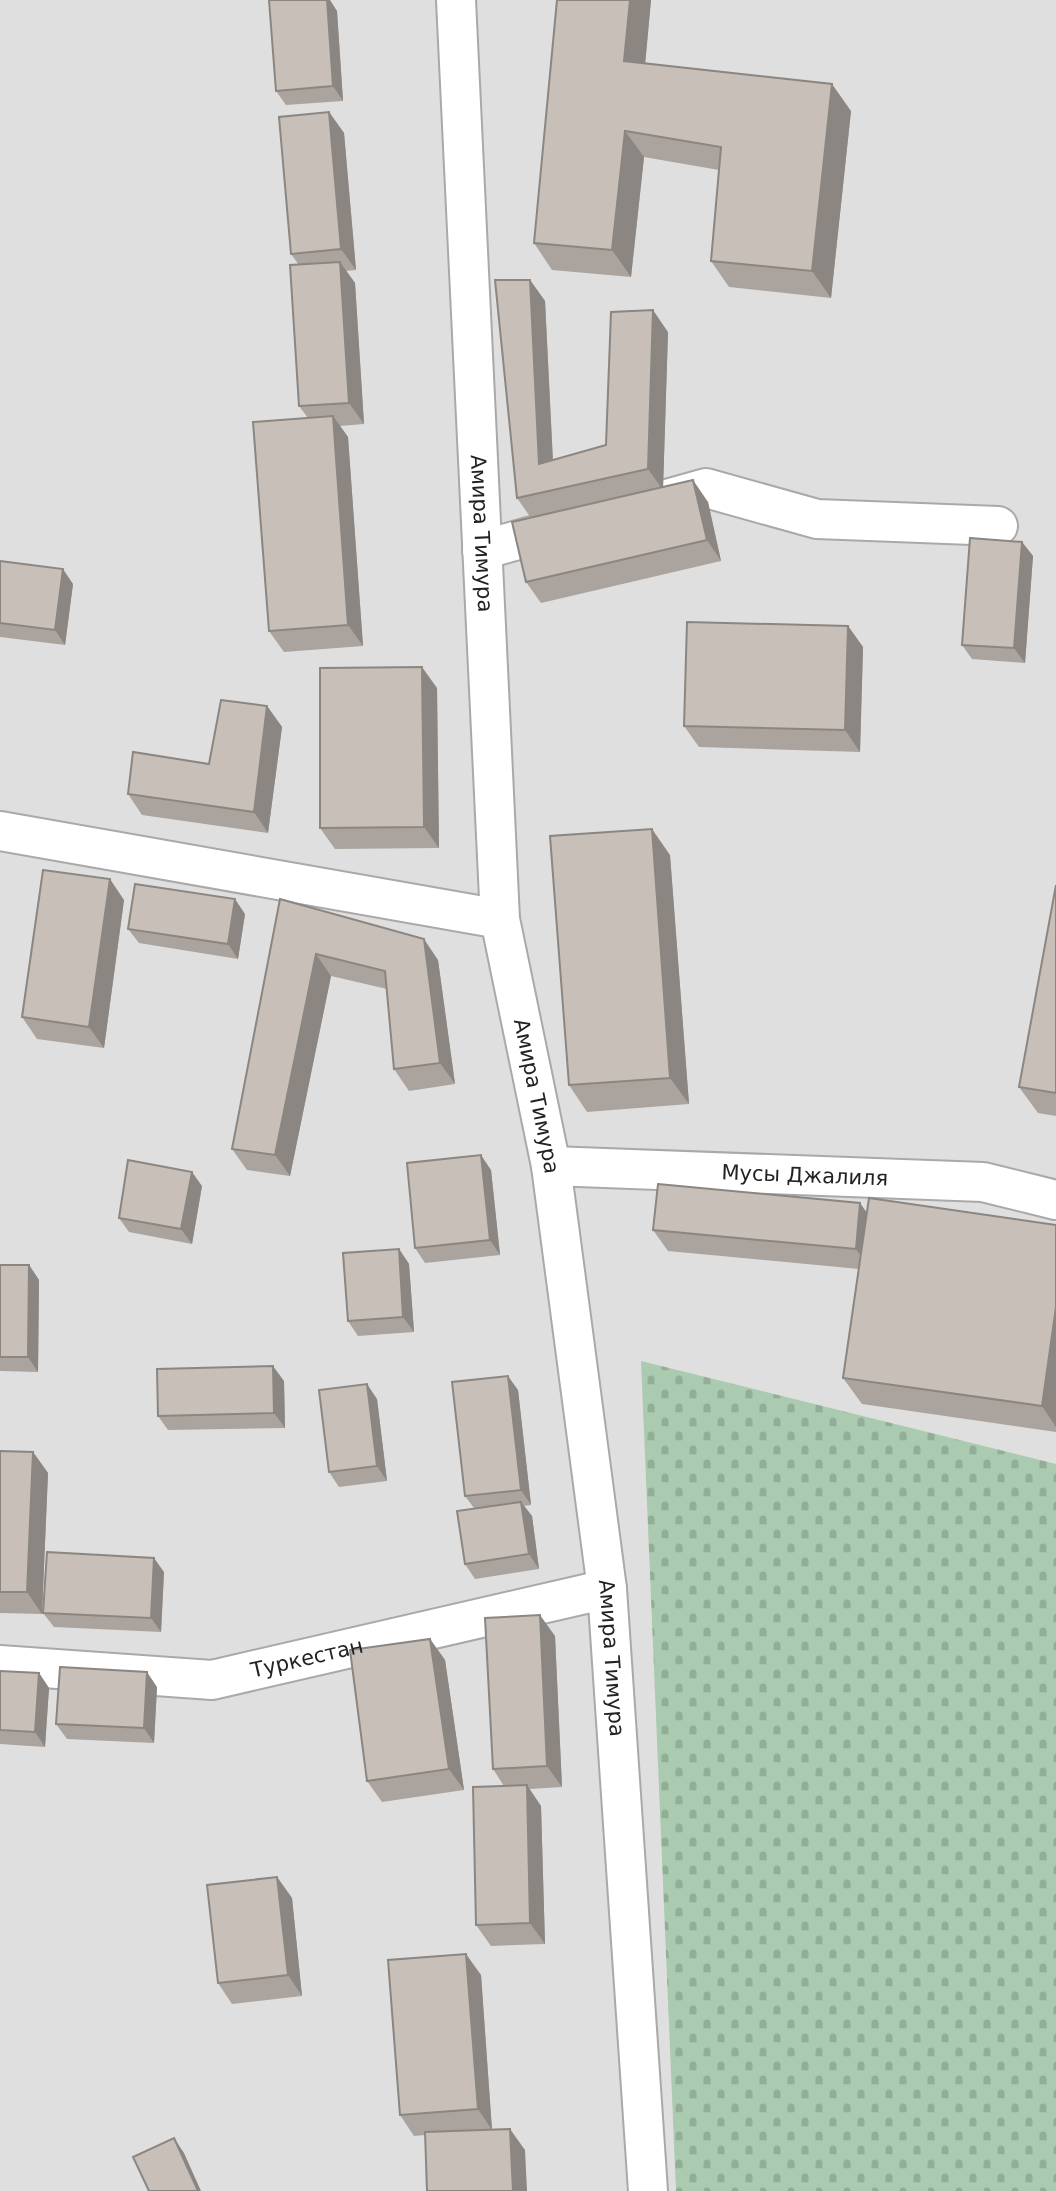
<svg xmlns="http://www.w3.org/2000/svg" width="1056" height="2191" font-family="'DejaVu Sans',sans-serif">
<style>
.residential{fill:#e0dfdf}
.cemetery{fill:url(#cemetery-stones)}
.lines{fill:none;stroke-linecap:round;stroke-linejoin:round}
.minor-casing{stroke:#a9a9a9;stroke-width:42}
.minor{stroke:#fff;stroke-width:38}
.wall{fill:#aba49e}
.shaded-wall{fill:#8b8681}
.building{fill:#c7bfb8;stroke:#8b8681;stroke-width:2}
.labels{text-anchor:middle;dominant-baseline:central;stroke-width:5;stroke-linejoin:round;paint-order:stroke}
.street-label{font-size:21px;fill:#222;stroke:#fff}
</style>
<defs>
<pattern id="cemetery-stones" width="16" height="16" patternUnits="userSpaceOnUse" patternTransform="scale(1.75)"><rect width="16" height="16" fill="#aacbaf"/><path d="M2 7V4a2 2 0 0 1 4 0v3zM10 15v-3a2 2 0 0 1 4 0v3z" fill="#92ae96"/></pattern>
</defs>
<rect width="100%" height="100%" fill="#f2efe9"/>
<path class="residential" d="M 0,0 L 1056,0 L 1056,2191 L 0,2191 Z"/>
<path class="cemetery" d="M 641,1361 L 1056,1464 L 1056,2191 L 676,2191 Z"/>
<g class="lines">
<g class="minor-casing">
<g id="minor">
<path id="s1" d="M 456,0 L 500,919 L 551,1166 L 607,1589 L 648,2191"/>
<path d="M 649,504 L 706,488 L 817,519 L 998,526"/>
<path d="M 482,550 L 568,526"/>
<path d="M 0,831 L 500,919"/>
<path id="s2" d="M 551,1166 L 983,1182 L 1056,1200"/>
<path id="s3" d="M 0,1665 L 212,1680 L 607,1589"/>
</g>
</g>
<use href="#minor" class="minor"/>
</g>
<path class="wall" d="M 557,0 L 651,0 L 645,63 L 851,111 L 831,298 L 729,287 L 711,261 L 719,170 L 644,157 L 631,277 L 552,270 L 534,243 Z
M 337,11 L 343,101 L 286,105 L 276,91 Z
M 329,112 L 344,133 L 356,270 L 346,271 L 355,283 L 364,424 L 340,426 L 348,437 L 363,646 L 284,652 L 269,631 L 308,418 L 299,406 L 299,265 L 291,254 Z
M 530,280 L 545,301 L 553,460 L 606,445 L 668,332 L 663,487 L 708,502 L 721,561 L 541,603 L 526,582 L 531,518 L 517,498 Z
M 1022,542 L 1033,556 L 1025,663 L 972,659 L 962,645 Z
M 0,561 L 73,584 L 65,645 L 0,637 Z
M 848,626 L 863,647 L 860,752 L 699,747 L 684,726 Z
M 437,688 L 439,848 L 335,849 L 320,828 Z
M 267,706 L 282,727 L 268,833 L 142,815 L 128,794 L 209,764 Z
M 670,855 L 689,1104 L 587,1112 L 569,1085 Z
M 1056,885 L 1056,1116 L 1038,1113 L 1019,1087 Z
M 280,899 L 438,960 L 455,1084 L 409,1091 L 394,1069 L 387,989 L 331,976 L 290,1176 L 247,1170 L 232,1149 Z
M 124,900 L 104,1048 L 37,1039 L 22,1017 Z
M 245,914 L 238,959 L 139,943 L 128,929 Z
M 491,1170 L 500,1255 L 425,1263 L 415,1248 Z
M 202,1186 L 192,1244 L 129,1232 L 119,1218 Z
M 867,1214 L 1056,1225 L 1056,1432 L 862,1404 L 843,1378 L 859,1269 L 668,1251 L 653,1230 Z
M 399,1249 L 409,1264 L 414,1332 L 358,1336 L 348,1321 Z
M 0,1265 L 29,1265 L 39,1280 L 38,1372 L 0,1371 Z
M 284,1381 L 285,1428 L 168,1430 L 158,1416 Z
M 518,1390 L 531,1505 L 524,1506 L 532,1516 L 539,1569 L 475,1579 L 465,1564 L 474,1508 L 465,1496 Z
M 377,1399 L 387,1481 L 339,1487 L 329,1472 Z
M 0,1451 L 33,1452 L 48,1473 L 42,1614 L 0,1613 Z
M 164,1572 L 161,1632 L 54,1627 L 43,1613 Z
M 555,1636 L 562,1787 L 529,1789 L 541,1806 L 545,1944 L 491,1946 L 476,1925 L 504,1786 L 493,1769 Z
M 430,1639 L 445,1660 L 464,1790 L 382,1802 L 367,1781 Z
M 0,1671 L 39,1673 L 49,1688 L 45,1747 L 0,1744 Z
M 157,1687 L 154,1743 L 67,1739 L 56,1724 Z
M 277,1877 L 292,1898 L 302,1996 L 232,2004 L 218,1983 Z
M 481,1975 L 492,2129 L 525,2150 L 425,2135 L 414,2136 L 400,2115 Z"/>
<path class="shaded-wall" d="M 327,0 L 330,0 L 337,11 L 343,101 L 333,86 Z
M 630,0 L 651,0 L 643,88 L 624,61 Z
M 832,84 L 851,111 L 831,298 L 812,271 Z
M 329,112 L 344,133 L 356,270 L 341,249 Z
M 625,131 L 644,157 L 631,277 L 612,250 Z
M 340,262 L 355,283 L 364,424 L 349,403 Z
M 530,280 L 545,301 L 554,485 L 539,464 Z
M 653,310 L 668,332 L 663,490 L 648,469 Z
M 333,416 L 348,437 L 363,646 L 348,625 Z
M 693,480 L 708,502 L 721,561 L 707,540 Z
M 1022,542 L 1033,556 L 1025,663 L 1014,648 Z
M 63,569 L 73,584 L 65,645 L 55,630 Z
M 848,626 L 863,647 L 860,752 L 845,730 Z
M 422,667 L 437,688 L 439,848 L 424,827 Z
M 267,706 L 282,727 L 268,833 L 254,812 Z
M 652,829 L 670,855 L 689,1104 L 670,1078 Z
M 110,879 L 124,900 L 104,1048 L 89,1027 Z
M 235,899 L 245,914 L 238,959 L 228,944 Z
M 424,939 L 438,960 L 455,1084 L 440,1063 Z
M 316,954 L 331,976 L 290,1176 L 275,1155 Z
M 481,1155 L 491,1170 L 500,1255 L 490,1240 Z
M 192,1172 L 202,1186 L 192,1244 L 181,1229 Z
M 860,1203 L 875,1224 L 870,1270 L 856,1249 Z
M 399,1249 L 409,1264 L 414,1332 L 403,1317 Z
M 29,1265 L 39,1280 L 38,1372 L 28,1357 Z
M 1056,1307 L 1056,1427 L 1042,1406 Z
M 273,1366 L 284,1381 L 285,1428 L 274,1413 Z
M 508,1376 L 518,1390 L 531,1505 L 521,1490 Z
M 367,1384 L 377,1399 L 387,1481 L 377,1466 Z
M 33,1452 L 48,1473 L 42,1614 L 27,1592 Z
M 521,1502 L 532,1516 L 539,1569 L 529,1554 Z
M 154,1558 L 164,1572 L 161,1632 L 151,1618 Z
M 540,1615 L 555,1636 L 562,1787 L 547,1766 Z
M 430,1639 L 445,1660 L 464,1790 L 449,1769 Z
M 147,1672 L 157,1687 L 154,1743 L 144,1728 Z
M 39,1673 L 49,1688 L 45,1747 L 35,1732 Z
M 527,1785 L 541,1806 L 545,1944 L 530,1923 Z
M 277,1877 L 292,1898 L 302,1996 L 288,1975 Z
M 466,1954 L 481,1975 L 492,2130 L 478,2109 Z
M 510,2129 L 525,2150 L 527,2191 L 513,2191 Z
M 174,2138 L 184,2153 L 201,2191 L 198,2191 Z"/>
<path class="building" d="M 269,0 L 327,0 L 333,86 L 276,91 Z
M 557,0 L 630,0 L 624,61 L 832,84 L 812,271 L 711,261 L 721,147 L 625,131 L 612,250 L 534,243 Z
M 329,112 L 341,249 L 291,254 L 279,117 Z
M 340,262 L 349,403 L 299,406 L 290,265 Z
M 495,280 L 530,280 L 539,464 L 606,445 L 611,312 L 653,310 L 648,469 L 517,498 Z
M 333,416 L 348,625 L 269,631 L 253,422 Z
M 693,480 L 707,540 L 526,582 L 512,522 Z
M 970,538 L 1022,542 L 1014,648 L 962,645 Z
M 0,561 L 63,569 L 55,630 L 0,623 Z
M 687,622 L 848,626 L 845,730 L 684,726 Z
M 422,667 L 424,827 L 320,828 L 320,668 Z
M 221,700 L 267,706 L 254,812 L 128,794 L 133,752 L 209,764 Z
M 652,829 L 670,1078 L 569,1085 L 550,836 Z
M 43,870 L 110,879 L 89,1027 L 22,1017 Z
M 135,884 L 235,899 L 228,944 L 128,929 Z
M 1056,885 L 1056,1093 L 1019,1087 Z
M 280,899 L 424,939 L 440,1063 L 394,1069 L 385,971 L 316,954 L 275,1155 L 232,1149 Z
M 481,1155 L 490,1240 L 415,1248 L 407,1163 Z
M 128,1160 L 192,1172 L 181,1229 L 119,1218 Z
M 658,1184 L 860,1203 L 856,1249 L 653,1230 Z
M 869,1198 L 1056,1225 L 1056,1307 L 1042,1406 L 843,1378 Z
M 399,1249 L 403,1317 L 348,1321 L 343,1253 Z
M 0,1265 L 29,1265 L 28,1357 L 0,1357 Z
M 273,1366 L 274,1413 L 158,1416 L 157,1369 Z
M 508,1376 L 521,1490 L 465,1496 L 452,1382 Z
M 367,1384 L 377,1466 L 329,1472 L 319,1390 Z
M 0,1451 L 33,1452 L 27,1592 L 0,1592 Z
M 521,1502 L 529,1554 L 465,1564 L 457,1511 Z
M 47,1552 L 154,1558 L 151,1618 L 43,1613 Z
M 540,1615 L 547,1766 L 493,1769 L 485,1618 Z
M 430,1639 L 449,1769 L 367,1781 L 350,1650 Z
M 60,1667 L 147,1672 L 144,1728 L 56,1724 Z
M 0,1671 L 39,1673 L 35,1732 L 0,1730 Z
M 527,1785 L 530,1923 L 476,1925 L 473,1787 Z
M 277,1877 L 288,1975 L 218,1983 L 207,1885 Z
M 466,1954 L 478,2109 L 400,2115 L 388,1960 Z
M 510,2129 L 513,2191 L 427,2191 L 425,2132 Z
M 174,2138 L 198,2191 L 149,2191 L 133,2157 Z"/>
<g class="labels">
<g class="street-label">
<text stroke="none"><textPath href="#s1" startOffset="534">Амира Тимура</textPath></text>
<text stroke="none"><textPath href="#s1" startOffset="1101">Амира Тимура</textPath></text>
<text stroke="none"><textPath href="#s2" startOffset="254">Мусы Джалиля</textPath></text>
<text stroke="none"><textPath href="#s3" startOffset="310">Туркестан</textPath></text>
<text stroke="none"><textPath href="#s1" startOffset="1668">Амира Тимура</textPath></text>
</g>
</g>
</svg>
